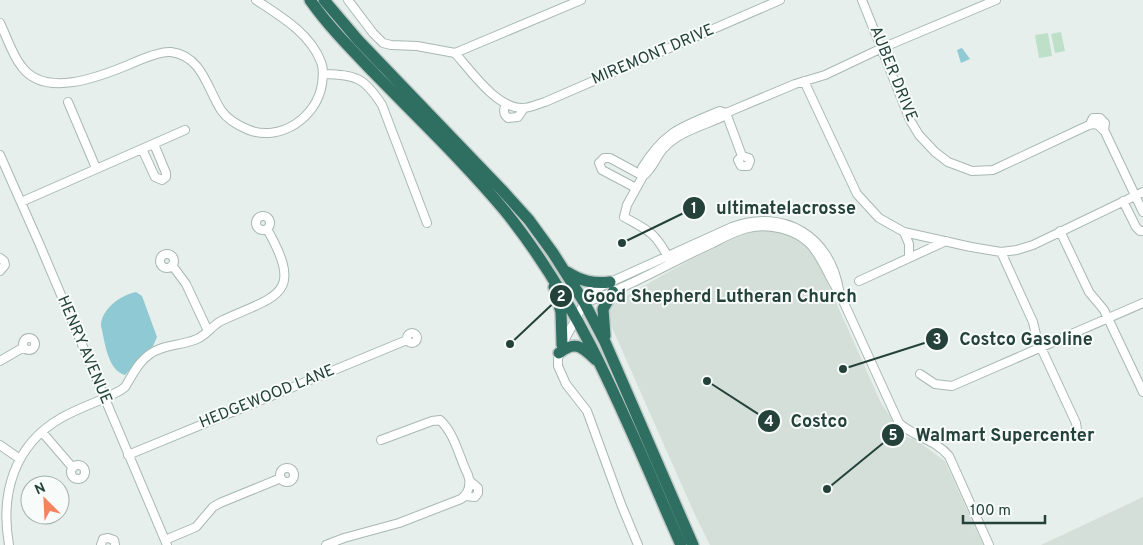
<svg xmlns="http://www.w3.org/2000/svg" width="1143" height="545" font-family="Overpass,sans-serif">
<style>
.built{fill:#d4dfda}
.green{fill:#bfe0c8}
.water{fill:#8ec9d4}
.lines{fill:none;stroke-linecap:round;stroke-linejoin:round}
.minor-casing{stroke:#a8b8b2;stroke-width:10}
.highway-casing{stroke:#c2cac8;stroke-width:14}
.minor{stroke:#fff;stroke-width:8}
.highway{stroke:#2f6f62;stroke-width:11}
.labels{text-anchor:middle;dominant-baseline:central;stroke-width:4;stroke-linejoin:round;paint-order:stroke}
.street-label{font-size:16px;fill:#24423a;stroke:#f7fbf9}
.leader{fill:none;stroke:#24423a;stroke-width:2}
.callout-dot{fill:#24423a;stroke:#f7fbf9;stroke-width:2}
.mark-label{font-size:15px;text-anchor:middle;font-weight:bold;fill:#fff}
.callout-label{font-size:18px;text-anchor:middle;font-weight:bold;fill:#24423a;stroke:#f7fbf9;stroke-width:4;stroke-linejoin:round;paint-order:stroke}
</style>
<rect width="100%" height="100%" fill="#e6efeb"/>
<path class="built" d="M 764,228 L 787,233 L 808,247 L 818,262 L 881,403 L 904,436 L 916,440 L 945,461 L 983,545 L 710,545 L 695,515 L 610,323 L 610,307 L 631,293 L 713,247 L 744,234 Z
M 1143,497 L 1143,545 L 1041,545 Z"/>
<path class="green" d="M 1061,32 L 1065,51 L 1055,53 L 1051,34 Z
M 1048,33 L 1052,56 L 1039,58 L 1035,35 Z"/>
<path class="water" d="M 962,48 L 970,59 L 961,63 L 957,50 Z
M 136,292 L 142,296 L 157,337 L 153,346 L 125,375 C 107,370 105,341 101,326 C 101,309 121,295 136,292 Z"/>
<g class="lines">
<g class="minor-casing">
<path id="minor" d="M 348,0 L 373,33 L 383,43 L 391,45 L 417,46 L 455,53 L 581,0
M 862,0 L 910,120 L 919,135 L 935,152 L 948,162 L 972,171 L 993,170 L 1089,125 C 1097,123 1099,125 1105,132 L 1143,212
M 0,23 C 7,37 12,55 22,67 C 45,98 99,77 128,65 C 139,60 159,51 171,52 C 202,56 207,88 221,110 C 227,119 239,126 249,130 C 281,142 317,117 322,84 C 323,76 324,69 321,62 C 310,33 280,16 256,0
M 455,53 C 471,71 497,109 523,108 C 530,108 538,104 545,102 L 780,0
M 324,74 C 356,75 364,77 382,105 L 427,223
M 804,81 L 857,194 L 879,218 L 904,232 L 971,247 L 1001,252 L 1017,250 L 1033,245 L 1143,192
M 68,102 L 96,168
M 506,104 C 503,110 503,114 508,118 L 518,117 L 524,108
M 726,113 L 742,156 L 738,160 L 741,166 L 748,166 L 750,161 L 749,158 L 742,156
M 1090,124 L 1093,118 L 1100,118 L 1105,123 L 1104,130
M 142,149 L 155,177 L 162,180 L 166,177 L 166,173 L 154,144
M 0,155 L 39,243 L 167,545
M 643,176 L 642,168 C 665,131 681,127 720,111 L 726,113
M 636,188 L 602,170 L 599,163 L 604,158 L 610,158 L 643,176
M 1123,201 L 1136,227 L 1140,231 L 1143,231
M 21,202 L 185,130
M256 223a7 7 0 1 1 14 0a7 7 0 1 1-14 0Z
M 624,217 L 627,205 L 643,176 C 653,169 656,156 664,148 C 678,132 703,126 722,117 L 726,113 L 795,84 L 825,75 L 882,48 L 996,0
M 624,217 C 649,231 655,232 669,259
M 1060,231 L 1089,292 L 1104,310 L 1143,392
M 904,232 L 909,244 L 909,258
M 1001,252 L 1033,322 L 1037,339 L 1076,423 L 1078,436
M160 261a7 7 0 1 1 14 0a7 7 0 1 1-14 0Z
M 0,258 L 4,261 L 5,265 L 0,271
M 172,265 L 186,284 L 208,331
M 859,281 L 946,241
M 584,302 C 598,300 610,293 623,287 C 654,273 682,257 713,243 C 724,237 736,231 748,228 C 768,223 794,229 809,243 C 823,257 828,277 839,292 L 899,423 C 914,437 936,440 949,456 L 989,545
M407 338a5 5 0 1 1 10 0a5 5 0 1 1-10 0Z
M23 344a6 6 0 1 1 12 0a6 6 0 1 1-12 0Z
M 0,361 L 24,347
M 920,374 L 935,384 L 952,386 L 1143,303
M 42,432 L 73,468
M 0,445 L 20,459
M 128,455 L 407,340
M71 472a7 7 0 1 1 14 0a7 7 0 1 1-14 0Z
M280 475a7 7 0 1 1 14 0a7 7 0 1 1-14 0Z
M 465,496 L 475,497 L 478,493 L 478,488 L 470,481
M 165,540 L 196,527 L 213,507 L 220,503 L 281,478
M 9,545 C 0,494 14,445 61,418 C 80,407 102,401 121,390 L 125,387 C 132,376 138,362 150,354 C 164,344 181,346 197,339 C 206,335 212,326 221,321 C 277,295 305,296 267,229
M 101,545 L 103,539 L 108,538 L 114,540 L 115,545
M 326,545 L 344,538 L 399,523 L 461,499 C 469,493 471,484 468,475 C 459,457 455,434 440,420 L 432,421 L 381,440
M 638,545 L 621,504 L 587,411 L 566,384 L 558,366 L 558,359 L 562,345 L 589,294 L 595,289 L 732,227 C 784,208 830,236 839,290"/>
</g>
<g class="highway-casing">
<path id="highway" d="M 310,0 C 329,27 352,50 375,74 C 419,119 465,163 505,211 C 585,310 630,430 681,545
M 324,0 L 358,40 L 502,190 L 529,220 L 553,253 L 584,302 L 605,342 L 693,545
M 567,272 C 581,281 593,284 610,282
M 554,287 L 561,312 L 562,345
M 605,336 L 603,309 L 613,292
M 559,353 C 576,340 582,347 596,360"/>
</g>
<use href="#minor" class="minor"/>
<use href="#highway" class="highway"/>
</g>
<g class="labels">
<g class="street-label">
<text transform="translate(653 55) rotate(-23)">MIREMONT DRIVE</text>
<text transform="translate(893 74) rotate(68)">AUBER DRIVE</text>
<text transform="translate(84 350) rotate(67)">HENRY AVENUE</text>
<text transform="translate(267 397) rotate(-22)">HEDGEWOOD LANE</text>
</g>
</g>
<path class="leader" d="M622 243L694 208M510 344L561 296M843 369L937 339M707 381L769 421M827 489L893 435"/>
<g class="callout-dot">
<circle cx="622" cy="243" r="5"/>
<circle cx="510" cy="344" r="5"/>
<circle cx="843" cy="369" r="5"/>
<circle cx="707" cy="381" r="5"/>
<circle cx="827" cy="489" r="5"/>
<circle cx="694" cy="208" r="12"/>
<circle cx="561" cy="296" r="12"/>
<circle cx="937" cy="339" r="12"/>
<circle cx="769" cy="421" r="12"/>
<circle cx="893" cy="435" r="12"/>
</g>
<g class="mark-label">
<text x="694" y="213">1</text>
<text x="561" y="301">2</text>
<text x="937" y="344">3</text>
<text x="769" y="426">4</text>
<text x="893" y="440">5</text>
</g>
<g class="callout-label">
<text x="786" y="214">ultimatelacrosse</text>
<text x="720" y="302">Good Shepherd Lutheran Church</text>
<text x="1026" y="345">Costco Gasoline</text>
<text x="819" y="427">Costco</text>
<text x="1005" y="441">Walmart Supercenter</text>
</g>
<g transform="translate(45 500) rotate(336)"><circle r="24" fill="#f7fbf9" stroke="#a3b1ad"/>
<path d="M0-4L9 19L0 12L-9 19Z" fill="#f4845f"/>
<text y="-8" font-size="14" font-weight="bold" text-anchor="middle" fill="#24423a">N</text>
</g>
<path d="M963 515v8h82v-8" fill="none" stroke="#24423a" stroke-width="2.5"/>
<text x="970" y="515" font-size="15" fill="#24423a" stroke="#f7fbf9" stroke-width="4" paint-order="stroke">100 m</text>
</svg>
